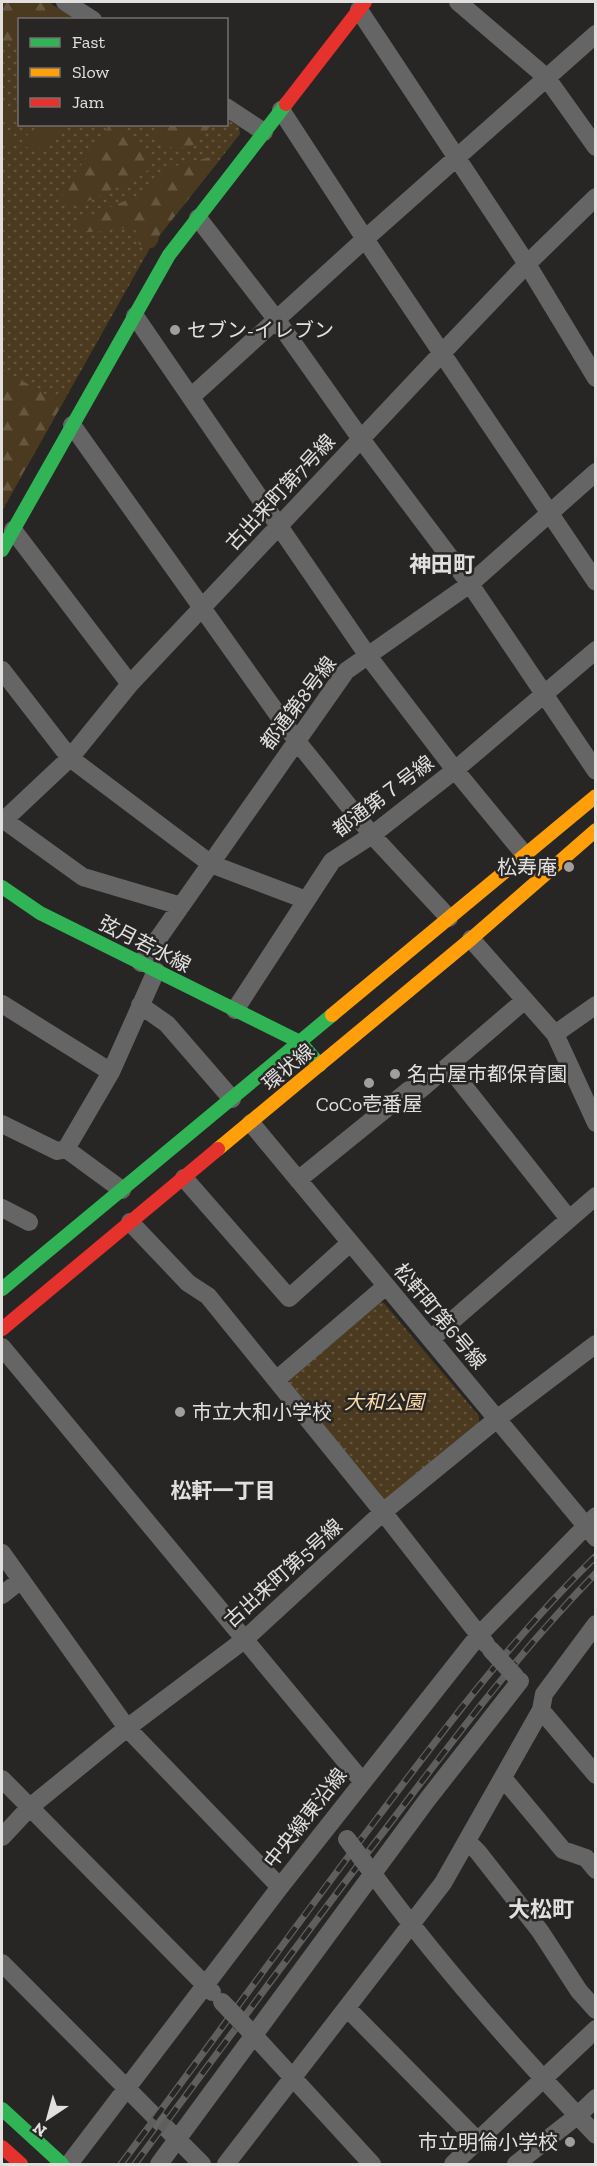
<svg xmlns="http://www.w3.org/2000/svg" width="597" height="2166" font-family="'Zilla Slab','Noto Sans JP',serif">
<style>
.grass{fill:url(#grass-dots)}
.forest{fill:url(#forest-firs)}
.garden{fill:#4b3a20}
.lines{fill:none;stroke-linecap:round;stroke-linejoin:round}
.street{stroke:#656565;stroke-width:18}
.fast{stroke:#30b455;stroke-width:14}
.slow{stroke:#ff9f0a;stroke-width:14}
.jam{stroke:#e5322d;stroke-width:14}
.rail-casing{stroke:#5f605e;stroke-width:7}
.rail{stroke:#282624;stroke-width:4.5;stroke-dasharray:14;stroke-linecap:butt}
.street-bridge{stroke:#656565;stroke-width:18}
.poi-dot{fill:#a09f9e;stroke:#282624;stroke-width:2}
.labels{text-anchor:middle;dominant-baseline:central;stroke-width:5;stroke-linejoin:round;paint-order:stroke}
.poi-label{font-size:20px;fill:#e1e0df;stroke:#282624;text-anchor:start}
.street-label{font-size:20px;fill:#e1e0df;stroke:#282624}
.park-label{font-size:20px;font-style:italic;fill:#fad9aa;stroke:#282624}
.neighbourhood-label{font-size:21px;font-weight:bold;fill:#e1e0df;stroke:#282624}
.quarter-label{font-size:22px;font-weight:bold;fill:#e1e0df;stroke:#282624}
</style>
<defs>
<pattern id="grass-dots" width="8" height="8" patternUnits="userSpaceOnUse" patternTransform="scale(1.5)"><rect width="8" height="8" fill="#4b3a20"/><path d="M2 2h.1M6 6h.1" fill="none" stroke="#655640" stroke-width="1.8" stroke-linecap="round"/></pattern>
<pattern id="forest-firs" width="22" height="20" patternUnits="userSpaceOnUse" patternTransform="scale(1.5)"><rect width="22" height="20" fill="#4b3a20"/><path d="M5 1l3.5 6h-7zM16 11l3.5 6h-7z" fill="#655640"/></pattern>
</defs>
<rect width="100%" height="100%" fill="#272625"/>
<path class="grass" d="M 2,2 L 48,2 L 75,19 L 20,20 L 20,124 L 226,124 L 227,119 L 239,127 L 240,134 L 159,236 L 155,246 L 150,248 L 2,511 Z
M 377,1301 L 384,1303 L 479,1416 L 479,1424 L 386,1500 L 381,1500 L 286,1378 Z"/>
<path class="forest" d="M 2,2 L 47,2 L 75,19 L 20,20 L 19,48 L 2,41 Z
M 109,125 L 112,125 C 130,134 146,145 152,165 L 150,169 C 136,177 79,210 66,206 C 61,205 62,203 61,199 C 70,169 98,153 109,125 Z
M 153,125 L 211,125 L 197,144 L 174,150 L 157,136 Z
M 211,157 L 218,160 L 218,162 L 159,236 L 158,242 L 153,248 L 138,244 L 137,238 L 140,233 C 122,220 97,239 79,229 L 78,223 L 83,218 L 144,193 L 154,185 L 171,167 Z
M 2,369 L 52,398 L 55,398 L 58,393 L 66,397 L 3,508 L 2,507 Z"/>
<path class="garden" d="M 5,105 L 9,106 L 11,118 L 8,121 L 2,122 L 2,109 Z
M 48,125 L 60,126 L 60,130 C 53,142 37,155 23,145 L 22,142 L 24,136 L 33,134 Z
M 12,130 L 17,143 L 16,146 L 2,144 L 2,131 Z"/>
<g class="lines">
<path class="street" d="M 65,2 L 93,20
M 458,2 L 546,77 L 596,147
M 359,10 L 527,264 L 596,378
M 226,107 L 264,132
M 281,110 L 365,239 L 596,582
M 198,218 L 276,319 L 361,439 L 470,584 L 596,771
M 135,316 L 368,656 L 455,770 L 525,855
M 191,397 L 365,239 L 596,34
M 72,425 L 296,740 L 372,835 L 449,918
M 13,530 L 130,684
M 2,670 L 70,758 L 211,864 L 306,900
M 4,820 L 83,877 L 181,906
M 2,822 L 70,758 L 130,684 L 442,353 L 527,264 L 596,197
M 471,939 L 555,1034 L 596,1123
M 141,963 L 346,671 L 470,584 L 596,472
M 525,1000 L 448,1066 L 569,1219
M 2,1004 L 111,1072
M 140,1005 L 167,1024 L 232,1099
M 235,1010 L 332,861 L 372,835 L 455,770 L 596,650
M 555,1034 L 596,1005
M 251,1123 L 596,1538
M 2,1124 L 57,1151 L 66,1149 L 111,1072 L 156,971
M 66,1149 L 122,1190
M 184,1178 L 289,1298 L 350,1243
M 298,1180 L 409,1090 L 420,1090 L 448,1066
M 2,1208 L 29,1222
M 130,1222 L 188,1283 L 208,1296 L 383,1512 L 486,1644
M 431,1339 L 596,1196
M 2,1347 L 362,1781
M 276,1380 L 386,1286
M 2,1553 L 127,1728 L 280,1887
M 2,1595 L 21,1580
M 541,1710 L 596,1775
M 503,1778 L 563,1850 L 586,1858 L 596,1870
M 2,1779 L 212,1992
M 2,1837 L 30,1807 L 127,1728 L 244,1640 L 383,1512 L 497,1419 L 596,1344
M 467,1841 L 478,1852 L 540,1931 L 579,1991 L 596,2010
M 368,1867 C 437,1962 515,2050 596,2135
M 2,1963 L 202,2164
M 347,2008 L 477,2140
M 248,2029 L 372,2164
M 69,2164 L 280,1887 L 479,1635 L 596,1516
M 159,2164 L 427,1800 L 520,1681
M 226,2164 L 443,1883 L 541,1710 L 544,1694 L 596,1624
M 453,2164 L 596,2029
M 516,2164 L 577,2116 L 596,2098"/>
<path class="fast" d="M 2,550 L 169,255 L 286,104
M 2,887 L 40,913 L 300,1042 L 320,1065
M 2,1289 L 332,1015
M 2,2109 L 62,2164"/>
<path class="slow" d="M 332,1015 L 596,796
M 218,1149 L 471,939 L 596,830"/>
<path class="jam" d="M 286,104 L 365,2
M 2,1329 L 218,1149
M 2,2147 L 21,2164"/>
<g class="rail-casing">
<path id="rail" d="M 121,2164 C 207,2049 291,1932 378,1817 C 446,1727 514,1636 596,1556
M 135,2164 C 220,2050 304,1935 391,1822 C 456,1736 521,1650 596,1573"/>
</g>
<use href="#rail" class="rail"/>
<path class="street-bridge" d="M 491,1650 L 515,1676
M 347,1839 L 367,1866
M 222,2002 L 248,2029"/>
</g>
<g class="poi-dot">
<circle cx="175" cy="330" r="6"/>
<circle cx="569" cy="867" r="6"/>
<circle cx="395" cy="1074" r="6"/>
<circle cx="369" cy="1083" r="6"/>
<circle cx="180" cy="1412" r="6"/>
<circle cx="570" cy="2142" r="6"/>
</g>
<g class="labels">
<g class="poi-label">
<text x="187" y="330">セブン-イレブン</text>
<text x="557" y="867" text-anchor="end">松寿庵</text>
<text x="407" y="1074">名古屋市都保育園</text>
<text x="369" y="1104" text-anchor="middle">CoCo壱番屋</text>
<text x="192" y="1412">市立大和小学校</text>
<text x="558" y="2142" text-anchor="end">市立明倫小学校</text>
</g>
<g class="street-label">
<text transform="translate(280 492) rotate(-47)">古出来町第7号線</text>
<text transform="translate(298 703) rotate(-53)">都通第8号線</text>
<text transform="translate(383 796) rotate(-37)">都通第７号線</text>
<text transform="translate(145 944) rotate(27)">弦月若水線</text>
<text transform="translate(288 1067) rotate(-40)">環状線</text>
<text transform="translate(440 1316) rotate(50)">松軒町第6号線</text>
<text transform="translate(283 1573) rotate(-42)">古出来町第5号線</text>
<text transform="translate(305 1818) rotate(-52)">中央線東沿線</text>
</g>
<g class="park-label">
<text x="384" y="1402">大和公園</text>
</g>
<g class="neighbourhood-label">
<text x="223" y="1490">松軒一丁目</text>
</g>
<g class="quarter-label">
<text x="442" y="564">神田町</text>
<text x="541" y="1909">大松町</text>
</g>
</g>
<rect width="597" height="2166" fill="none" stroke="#e1e0df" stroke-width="6"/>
<rect x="18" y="18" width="210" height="108" fill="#282624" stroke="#72706f" stroke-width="1.5"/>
<rect x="30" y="38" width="30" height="9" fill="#30b455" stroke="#72706f" stroke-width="1.5"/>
<text x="72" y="48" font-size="18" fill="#e1e0df">Fast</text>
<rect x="30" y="68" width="30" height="9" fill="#ff9f0a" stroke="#72706f" stroke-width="1.5"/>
<text x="72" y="78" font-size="18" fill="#e1e0df">Slow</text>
<rect x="30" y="98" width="30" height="9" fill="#e5322d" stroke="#72706f" stroke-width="1.5"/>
<text x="72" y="108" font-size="18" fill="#e1e0df">Jam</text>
<g transform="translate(48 2118) rotate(216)" stroke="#282624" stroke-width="4.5" paint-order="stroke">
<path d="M0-4.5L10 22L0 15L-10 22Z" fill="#e1e0df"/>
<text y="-9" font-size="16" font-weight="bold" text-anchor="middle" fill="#e1e0df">N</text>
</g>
</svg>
